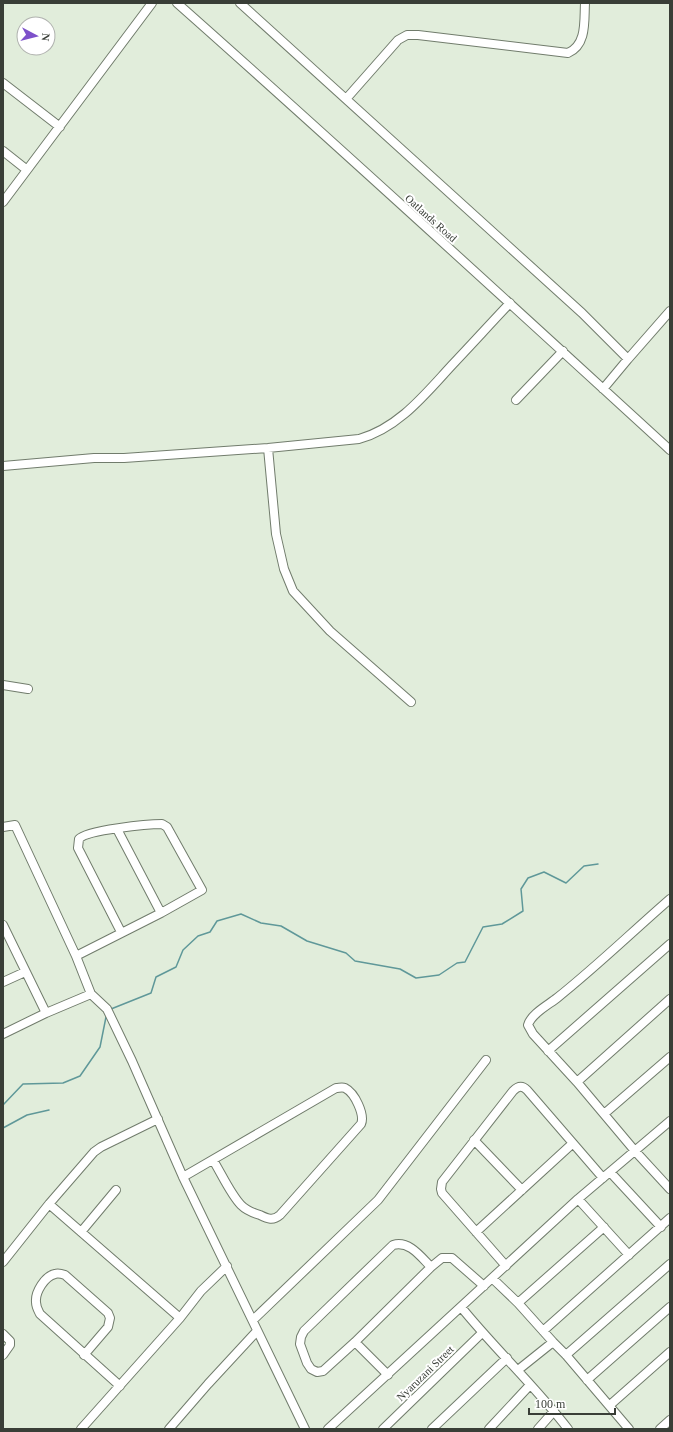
<svg xmlns="http://www.w3.org/2000/svg" width="673" height="1432" font-family="Georgia,serif">
<style>
.lines{fill:none;stroke-linecap:round;stroke-linejoin:round}
.stream{stroke:#5f9899;stroke-width:1.5}
.minor-casing{stroke:#717c6c;stroke-width:10}
.minor{stroke:#fff;stroke-width:8}
.labels{text-anchor:middle;dominant-baseline:central;stroke-width:4;stroke-linejoin:round;paint-order:stroke}
.street-label{font-size:11px;fill:#393e37;stroke:#fff}
</style>
<rect width="100%" height="100%" fill="#e1eddb"/>
<g class="lines">
<path class="stream" d="M 111,1009 L 151,993 L 156,977 L 176,967 L 183,950 L 198,936 L 210,932 L 217,921 L 241,914 L 261,923 L 281,926 L 307,941 L 346,953 L 355,961 L 400,969 L 416,978 L 439,975 L 457,963 L 465,962 L 483,927 L 502,924 L 523,911 L 521,889 L 528,878 L 544,872 L 566,883 L 584,866 L 598,864
M 3,1105 L 23,1084 L 63,1083 L 80,1076 L 100,1047 L 106,1017
M 3,1128 L 27,1115 L 49,1110"/>
<g class="minor-casing">
<path id="minor" d="M 177,3 C 343,150 506,300 670,450
M 240,3 L 582,313 L 628,359
M 3,83 L 60,127
M 346,99 L 398,40 L 407,35 L 418,35 L 568,53 C 587,45 584,21 585,3
M 3,151 L 27,170
M 3,202 L 152,3
M 603,389 L 628,359 L 670,311
M 516,400 L 563,351
M 268,448 L 276,534 L 284,569 L 293,591 L 330,631 L 411,702
M 3,466 L 94,458 L 124,458 L 268,448 L 359,439 C 399,428 426,393 453,364 C 472,344 491,323 510,303
M 3,685 L 28,689
M 3,827 L 15,825 L 76,956 L 91,994 L 107,1009 L 132,1061 L 183,1177 L 305,1429
M 117,829 L 161,913
M 670,899 C 632,932 596,967 557,998 C 548,1005 531,1014 528,1025 L 533,1034 L 577,1082 L 635,1151 L 670,1189
M 3,925 L 46,1013
M 76,956 L 161,913 L 202,890 L 167,827 L 162,824 C 149,824 86,830 79,839 L 78,848 L 121,932
M 3,982 L 25,972
M 3,1034 L 46,1013 L 91,994
M 548,1051 L 670,944
M 577,1082 L 670,999
M 604,1114 L 670,1057
M 474,1140 L 522,1190
M 610,1172 L 661,1227
M 183,1177 L 336,1088 C 339,1088 342,1087 345,1088 C 355,1093 365,1115 361,1124 L 280,1215 C 273,1221 268,1219 260,1215 C 253,1213 246,1210 241,1205 C 231,1195 221,1173 213,1160
M 578,1199 L 629,1255
M 49,1204 L 180,1318
M 81,1232 L 116,1190
M 476,1232 L 572,1144
M 3,1262 L 49,1204 L 94,1152 L 101,1147 L 158,1119
M 506,1266 L 442,1193 L 441,1189 L 442,1182 L 513,1091 C 518,1086 522,1085 527,1090 L 603,1178
M 431,1267 C 421,1257 409,1240 393,1245 L 304,1331 L 301,1337 L 300,1344 L 307,1363 L 311,1369 L 317,1372 L 323,1371 L 355,1342 L 431,1267 L 442,1258 L 452,1258 L 484,1286
M 493,1279 L 518,1303 L 553,1342 L 566,1355 L 629,1429
M 518,1303 L 604,1227
M 461,1307 C 495,1349 535,1386 568,1429
M 253,1320 L 378,1200 L 486,1060
M 543,1331 L 670,1218
M 3,1334 L 10,1341 L 10,1345 L 3,1355
M 355,1342 L 388,1375
M 84,1355 L 108,1327 L 110,1318 L 108,1313 L 65,1275 C 62,1274 58,1273 55,1274 C 45,1276 35,1292 36,1302 C 36,1307 38,1310 40,1314 L 120,1386
M 566,1355 L 670,1264
M 518,1370 L 553,1342
M 587,1380 L 670,1307
M 610,1405 L 670,1352
M 81,1429 L 180,1318 L 201,1291 L 227,1266
M 169,1429 L 208,1384 L 257,1331
M 328,1429 L 578,1199 L 670,1121
M 383,1429 L 482,1333
M 432,1429 L 507,1358
M 489,1429 L 530,1385
M 538,1429 L 554,1411
M 660,1429 L 670,1420"/>
</g>
<use href="#minor" class="minor"/>
</g>
<g class="labels">
<g class="street-label">
<text transform="translate(431 218) rotate(42)">Oatlands Road</text>
<text transform="translate(425 1373) rotate(-44)">Nyaruzani Street</text>
</g>
</g>
<rect width="673" height="1432" fill="none" stroke="#393e37" stroke-width="8"/>
<g transform="translate(36 36) rotate(97)"><circle r="19" fill="#ffffff" stroke="#b0b2af"/>
<path d="M0-3L7 15L0 10L-7 15Z" fill="#7d51ca"/>
<text y="-6" font-size="11" font-weight="bold" text-anchor="middle" fill="#393e37">N</text>
</g>
<path d="M529 1408v6h86v-6" fill="none" stroke="#393e37" stroke-width="2"/>
<text x="535" y="1408" font-size="12" fill="#393e37" stroke="#ffffff" stroke-width="3" paint-order="stroke">100 m</text>
</svg>
